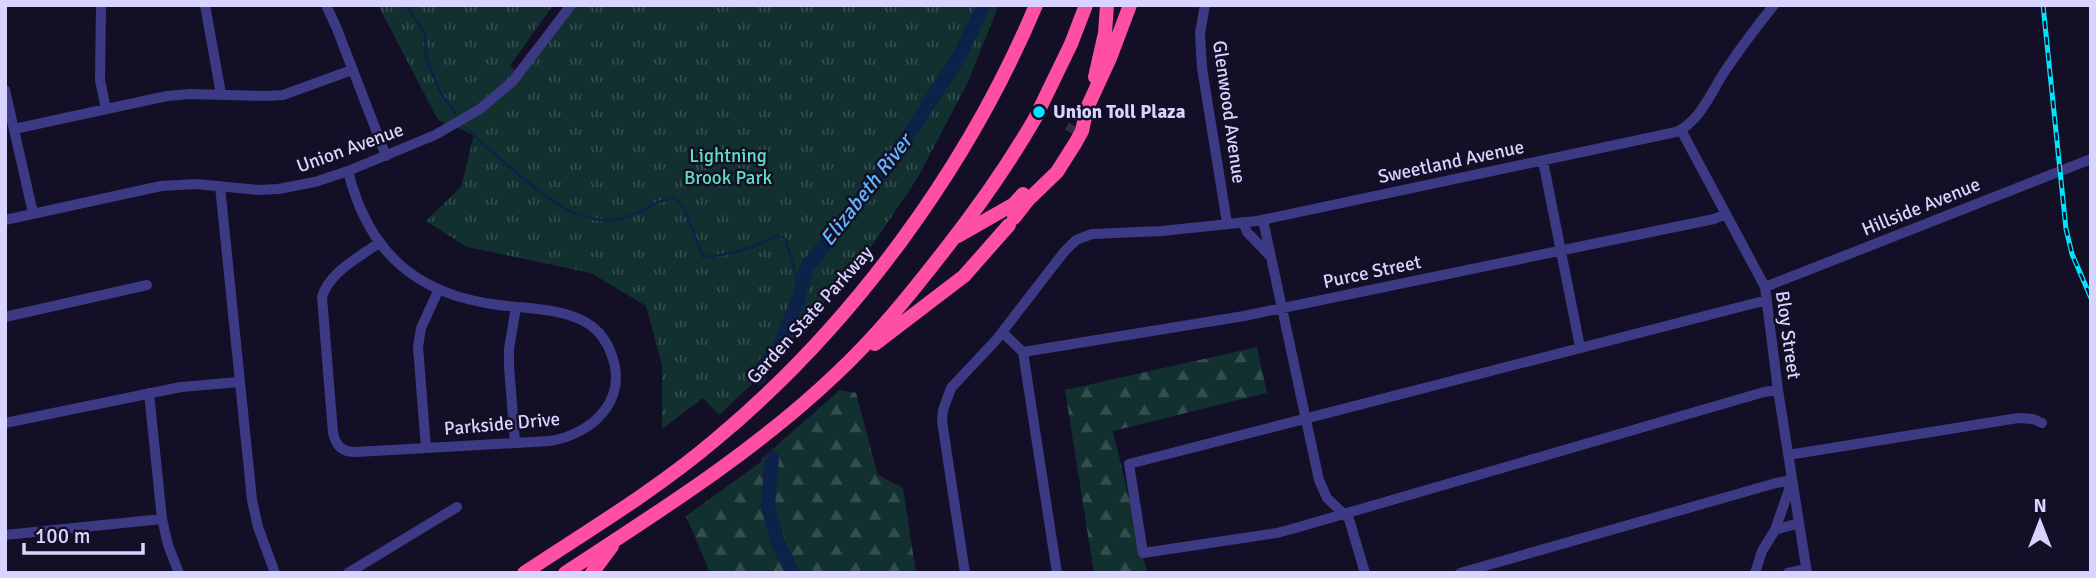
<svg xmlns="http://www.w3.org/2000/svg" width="2096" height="578" font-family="Signika,sans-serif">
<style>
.forest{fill:url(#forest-firs)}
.park{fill:url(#park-tufts)}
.garden{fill:#12302f}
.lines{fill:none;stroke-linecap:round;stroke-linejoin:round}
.stream{stroke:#0c2248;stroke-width:2.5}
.river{stroke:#0c2248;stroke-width:14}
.highway-tunnel{stroke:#312d47;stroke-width:14;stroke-dasharray:14 7;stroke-linecap:butt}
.minor{stroke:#3d3a85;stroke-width:10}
.highway{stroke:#ff4fa3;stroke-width:14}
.rail-casing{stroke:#00e5ff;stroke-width:5}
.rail{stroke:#130f26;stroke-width:2.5;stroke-dasharray:8;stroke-linecap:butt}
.poi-dot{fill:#00e5ff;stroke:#130f26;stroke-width:2.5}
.labels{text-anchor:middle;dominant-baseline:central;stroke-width:5;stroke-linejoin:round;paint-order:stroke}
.poi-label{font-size:19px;font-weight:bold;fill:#d9d4ff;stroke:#130f26;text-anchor:start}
.street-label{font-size:19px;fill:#d9d4ff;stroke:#130f26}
.park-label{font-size:19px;fill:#5fe0c0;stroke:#130f26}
.water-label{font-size:21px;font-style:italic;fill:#62b6ff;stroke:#130f26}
</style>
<defs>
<pattern id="forest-firs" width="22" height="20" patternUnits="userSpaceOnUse" patternTransform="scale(1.75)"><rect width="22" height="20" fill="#12302f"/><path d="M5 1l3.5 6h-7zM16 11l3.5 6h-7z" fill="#344d4e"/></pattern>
<pattern id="park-tufts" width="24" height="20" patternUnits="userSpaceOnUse" patternTransform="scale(1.75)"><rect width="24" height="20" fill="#12302f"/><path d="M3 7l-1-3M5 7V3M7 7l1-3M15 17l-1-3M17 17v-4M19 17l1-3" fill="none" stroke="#344d4e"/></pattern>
</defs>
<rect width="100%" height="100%" fill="#130f26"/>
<path class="forest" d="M 1257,347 L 1267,393 L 1113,431 L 1147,573 L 1094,573 L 1065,390 Z
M 840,390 L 856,393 L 878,475 L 903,488 L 916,573 L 710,573 L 686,516 L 762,461 L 761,459 Z"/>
<path class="park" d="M 378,5 L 553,5 L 510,66 L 519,73 L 570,5 L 999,5 L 967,84 L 917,179 L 869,250 L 763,374 L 719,415 L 703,398 L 662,429 L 662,365 L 646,306 L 591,273 L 467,247 L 426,221 L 461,187 L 474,135 L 438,120 Z"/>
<path class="garden" d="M 661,5 L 720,5 L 689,34 Z"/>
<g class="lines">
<path class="stream" d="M 406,5 L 425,34 L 426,57 L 440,92 L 455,113
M 467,128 C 483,145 501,160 519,175 C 549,200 583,228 624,218 C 642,213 655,201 674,197 L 684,208 L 703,257 C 729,256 755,247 778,235 L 786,240 L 800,291"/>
<path class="river" d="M 759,378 L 762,368 L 780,345 L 797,304 L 807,267 L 896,155 L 960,55 L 984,5
M 772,458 L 768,506 L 778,543 L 793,573"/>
<path class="highway-tunnel" d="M 1071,133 L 1075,126"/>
<path class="minor" d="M 101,5 L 100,80 L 106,109
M 205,5 L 221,94
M 326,5 L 337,29 L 386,156
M 1205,5 L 1200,33 L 1202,68 L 1227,223
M 5,90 L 33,213
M 14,129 L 167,96 L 190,94 L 266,96 L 283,95 L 352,70
M 1681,130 L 1765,287 L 1778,390 L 1807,573
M 1543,161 L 1580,347
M 348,171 C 368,252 416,295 499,305 C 528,309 561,308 587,323 C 599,330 608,343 612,356 C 628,401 592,434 550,441 L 356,452 C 342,452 336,446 333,433 L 322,297 C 329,272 360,257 380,242
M 220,186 L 252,500 L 258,527 L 275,573
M 5,220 L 161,186 L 196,184 L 259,190 L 278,189 L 315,182 L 348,171 L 435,135 L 480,109 L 513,81 L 571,5
M 1263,220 L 1319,480 L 1327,498 L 1349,519 L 1365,573
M 1243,222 L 1247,232 L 1269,255
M 1765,287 L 2091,159
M 1767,300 L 1129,464 L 1143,553 L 1277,533 L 1299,527 L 1764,392 L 1778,390
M 5,317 L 147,285
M 1002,332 L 1023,352 L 1057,573
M 1023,352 L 1244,316 L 1714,219 L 1726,214
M 149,393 L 162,519 L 168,545 L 179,573
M 5,423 L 181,387 L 239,382
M 515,443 L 509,366 L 509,349 L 516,307
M 426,448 L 418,347 L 421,328 L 438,291
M 1788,455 L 2018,418 L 2033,419 L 2042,423
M 1775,530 L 1799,523
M 5,535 L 162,519
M 348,573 L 457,507
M 965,573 L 942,421 L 943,410 L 951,388 L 996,340 L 1064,252 L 1076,240 L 1092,234 L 1162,231 L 1257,221 L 1676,132 C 1702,120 1711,91 1727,68 C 1742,46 1757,26 1774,5
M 1460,573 L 1776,483 L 1792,480
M 1755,573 L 1762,551 L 1775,530 L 1791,484
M 1788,573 L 1806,569"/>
<path class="highway" d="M 1095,77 L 1105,33 L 1107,5
M 1040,108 L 1071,44 L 1086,5
M 1014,218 L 1028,200 L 1057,172 L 1076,142 L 1082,131 L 1087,108 L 1110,58 L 1130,5
M 958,236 L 1014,204 L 1023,194
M 875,344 L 964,276 L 1009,225
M 524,573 C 589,530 656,490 715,440 C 852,326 967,169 1036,5
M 565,573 C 658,512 754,452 835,375 C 877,336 912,292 947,247 C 980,205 1010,162 1037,115
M 592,573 L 612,546"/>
<g class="rail-casing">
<path id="rail" d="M 2043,5 L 2066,229 L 2072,254 L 2091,298"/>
</g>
<use href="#rail" class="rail"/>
</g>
<circle class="poi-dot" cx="1039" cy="112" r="7"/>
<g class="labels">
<g class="poi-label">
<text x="1053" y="112">Union Toll Plaza</text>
</g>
<g class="street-label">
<text transform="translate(1229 112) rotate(82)">Glenwood Avenue</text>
<text transform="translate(350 148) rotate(-20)">Union Avenue</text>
<text transform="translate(1451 162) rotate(-12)">Sweetland Avenue</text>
<text transform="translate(1921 207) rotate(-22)">Hillside Avenue</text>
<text transform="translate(1372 272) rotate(-12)">Purce Street</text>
<text transform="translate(810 315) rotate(-48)">Garden State Parkway</text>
<text transform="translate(1788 335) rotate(82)">Bloy Street</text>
<text transform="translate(502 424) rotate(-5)">Parkside Drive</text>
</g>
<g class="park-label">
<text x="728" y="156">Lightning<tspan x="728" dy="22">Brook Park</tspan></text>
</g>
<g class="water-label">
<text transform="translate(866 190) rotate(-52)">Elizabeth River</text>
</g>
</g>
<rect width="2096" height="578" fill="none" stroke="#d9d4ff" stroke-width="14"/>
<g transform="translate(2040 522)" stroke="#130f26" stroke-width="5" paint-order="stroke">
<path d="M0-5L12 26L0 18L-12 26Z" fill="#d9d4ff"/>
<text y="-10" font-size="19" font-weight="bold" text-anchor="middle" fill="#d9d4ff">N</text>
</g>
<path d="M24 543v10h119v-10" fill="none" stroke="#d9d4ff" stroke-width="3.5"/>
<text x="35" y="543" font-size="21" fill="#d9d4ff" stroke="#130f26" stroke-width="5" paint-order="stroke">100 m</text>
</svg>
